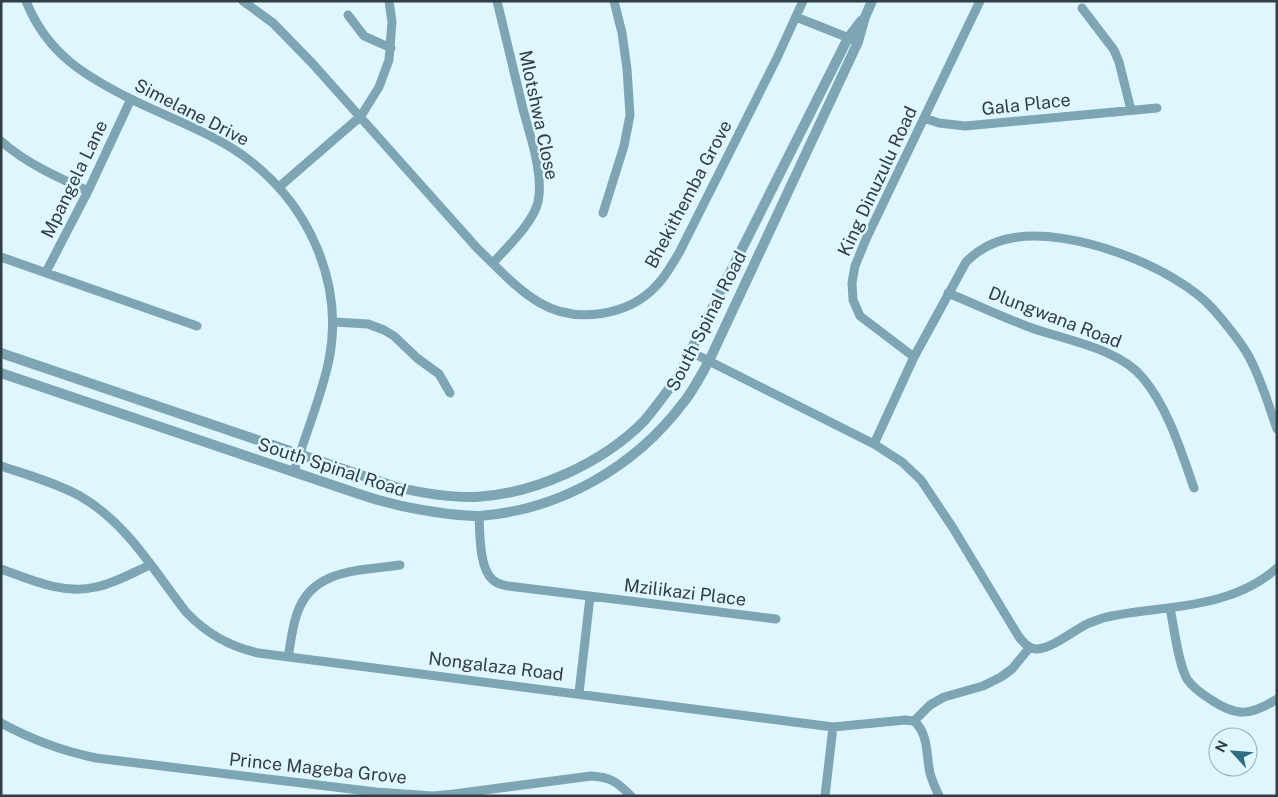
<svg xmlns="http://www.w3.org/2000/svg" width="1278" height="797" font-family="'Public Sans',sans-serif">
<style>
.lines{fill:none;stroke-linecap:round;stroke-linejoin:round}
.minor{stroke:#7da5b4;stroke-width:9}
.tertiary{stroke:#7da5b4;stroke-width:10}
.labels{text-anchor:middle;dominant-baseline:central;stroke-width:5;stroke-linejoin:round;paint-order:stroke}
.street-label{font-size:18px;fill:#303f45;stroke:#dff6fe}
</style>
<rect width="100%" height="100%" fill="#dff6fe"/>
<g class="lines">
<path class="minor" d="M 26,1 C 47,54 86,77 135,101 C 172,119 217,135 249,160 C 310,207 344,284 329,360 C 321,398 305,435 294,472
M 243,1 L 273,23 L 312,63 L 477,248 C 497,267 517,290 540,303 C 576,324 629,316 657,285 C 666,276 672,264 679,253 L 777,58 L 803,1
M 1082,8 L 1114,50 L 1119,62 L 1131,110
M 348,15 L 364,36 L 391,48
M 796,17 L 854,40
M 924,118 L 939,123 L 965,126 L 1157,108
M 1,141 C 27,164 57,177 88,191
M 279,187 L 361,116 L 379,87 L 389,60 L 392,22 L 389,1
M 603,213 L 624,146 L 630,115 L 627,69 L 622,33 L 614,1
M 1,257 L 197,326
M 493,263 C 507,247 533,223 538,202 C 544,174 530,136 523,109 C 514,73 506,37 497,1
M 46,272 L 88,191 L 131,99
M 948,293 C 975,304 1002,317 1029,327 C 1064,340 1119,348 1143,378 C 1168,408 1181,451 1194,488
M 334,322 L 368,324 L 384,330 L 394,336 L 417,358 L 439,374 L 450,393
M 691,352 L 874,444
M 914,357 L 860,316 L 853,300 L 852,283 L 855,266 L 866,239 L 980,1
M 1277,429 C 1268,404 1261,378 1248,355 C 1239,339 1226,324 1214,310 C 1175,266 1070,227 1012,238 C 994,241 979,249 966,262 L 914,357 L 874,444 L 902,462 L 921,480 L 953,528 L 1019,637 C 1024,643 1029,649 1037,649 C 1052,648 1072,632 1085,625 C 1091,622 1097,620 1103,618 C 1119,614 1136,612 1152,610 C 1196,605 1242,599 1277,568
M 1,466 C 28,475 56,483 80,496 C 127,523 154,571 186,612 C 207,634 229,646 258,653 L 833,727 L 905,720 L 914,721 L 930,705 L 944,697 L 983,686 L 1001,677 L 1012,669 L 1030,647
M 479,516 C 480,533 479,569 493,580 C 497,584 503,585 508,586 L 776,619
M 1,569 C 31,580 64,595 96,587 C 115,583 132,573 150,565
M 1170,608 C 1174,627 1178,663 1187,679 C 1193,688 1202,694 1210,699 C 1236,717 1251,716 1277,699
M 288,657 C 291,642 292,626 298,611 C 314,568 361,571 400,565
M 579,693 L 590,597
M 914,721 C 929,734 926,756 930,773 C 932,781 936,789 939,796
M 1,723 C 32,740 62,751 96,758 L 376,792 L 433,796 L 454,794 L 591,776 C 611,777 617,782 631,796
M 825,796 L 833,727"/>
<path class="tertiary" d="M 1,353 L 396,487 C 422,493 449,498 476,497 C 534,494 603,463 644,421 C 656,407 666,393 677,378 L 848,38 L 861,21
M 1,373 L 356,493 C 387,504 416,510 449,514 C 459,515 469,516 479,516 C 560,510 635,467 683,403 C 693,391 701,375 709,361 L 858,42 L 865,17 L 872,1"/>
</g>
<g class="labels">
<g class="street-label">
<text transform="translate(1026 104) rotate(-6)">Gala Place</text>
<text transform="translate(192 112) rotate(27)">Simelane Drive</text>
<text transform="translate(539 115) rotate(78)">Mlotshwa Close</text>
<text transform="translate(74 179) rotate(-64)">Mpangela Lane</text>
<text transform="translate(877 181) rotate(-65)">King Dinuzulu Road</text>
<text transform="translate(688 194) rotate(-62)">Bhekithemba Grove</text>
<text transform="translate(1055 317) rotate(21)">Dlungwana Road</text>
<text transform="translate(706 321) rotate(-63)">South Spinal Road</text>
<text transform="translate(332 467) rotate(18)">South Spinal Road</text>
<text transform="translate(685 592) rotate(7)">Mzilikazi Place</text>
<text transform="translate(496 666) rotate(7)">Nongalaza Road</text>
<text transform="translate(318 768) rotate(6)">Prince Mageba Grove</text>
</g>
</g>
<rect width="1278" height="797" fill="none" stroke="#303f45" stroke-width="5"/>
<g transform="translate(1233 752) rotate(296)"><circle r="24" fill="#dff6fe" stroke="#99adb4"/>
<path d="M0-4L9 19L0 12L-9 19Z" fill="#2e6d82"/>
<text y="-8" font-size="14" font-weight="bold" text-anchor="middle" fill="#303f45">N</text>
</g>
</svg>
